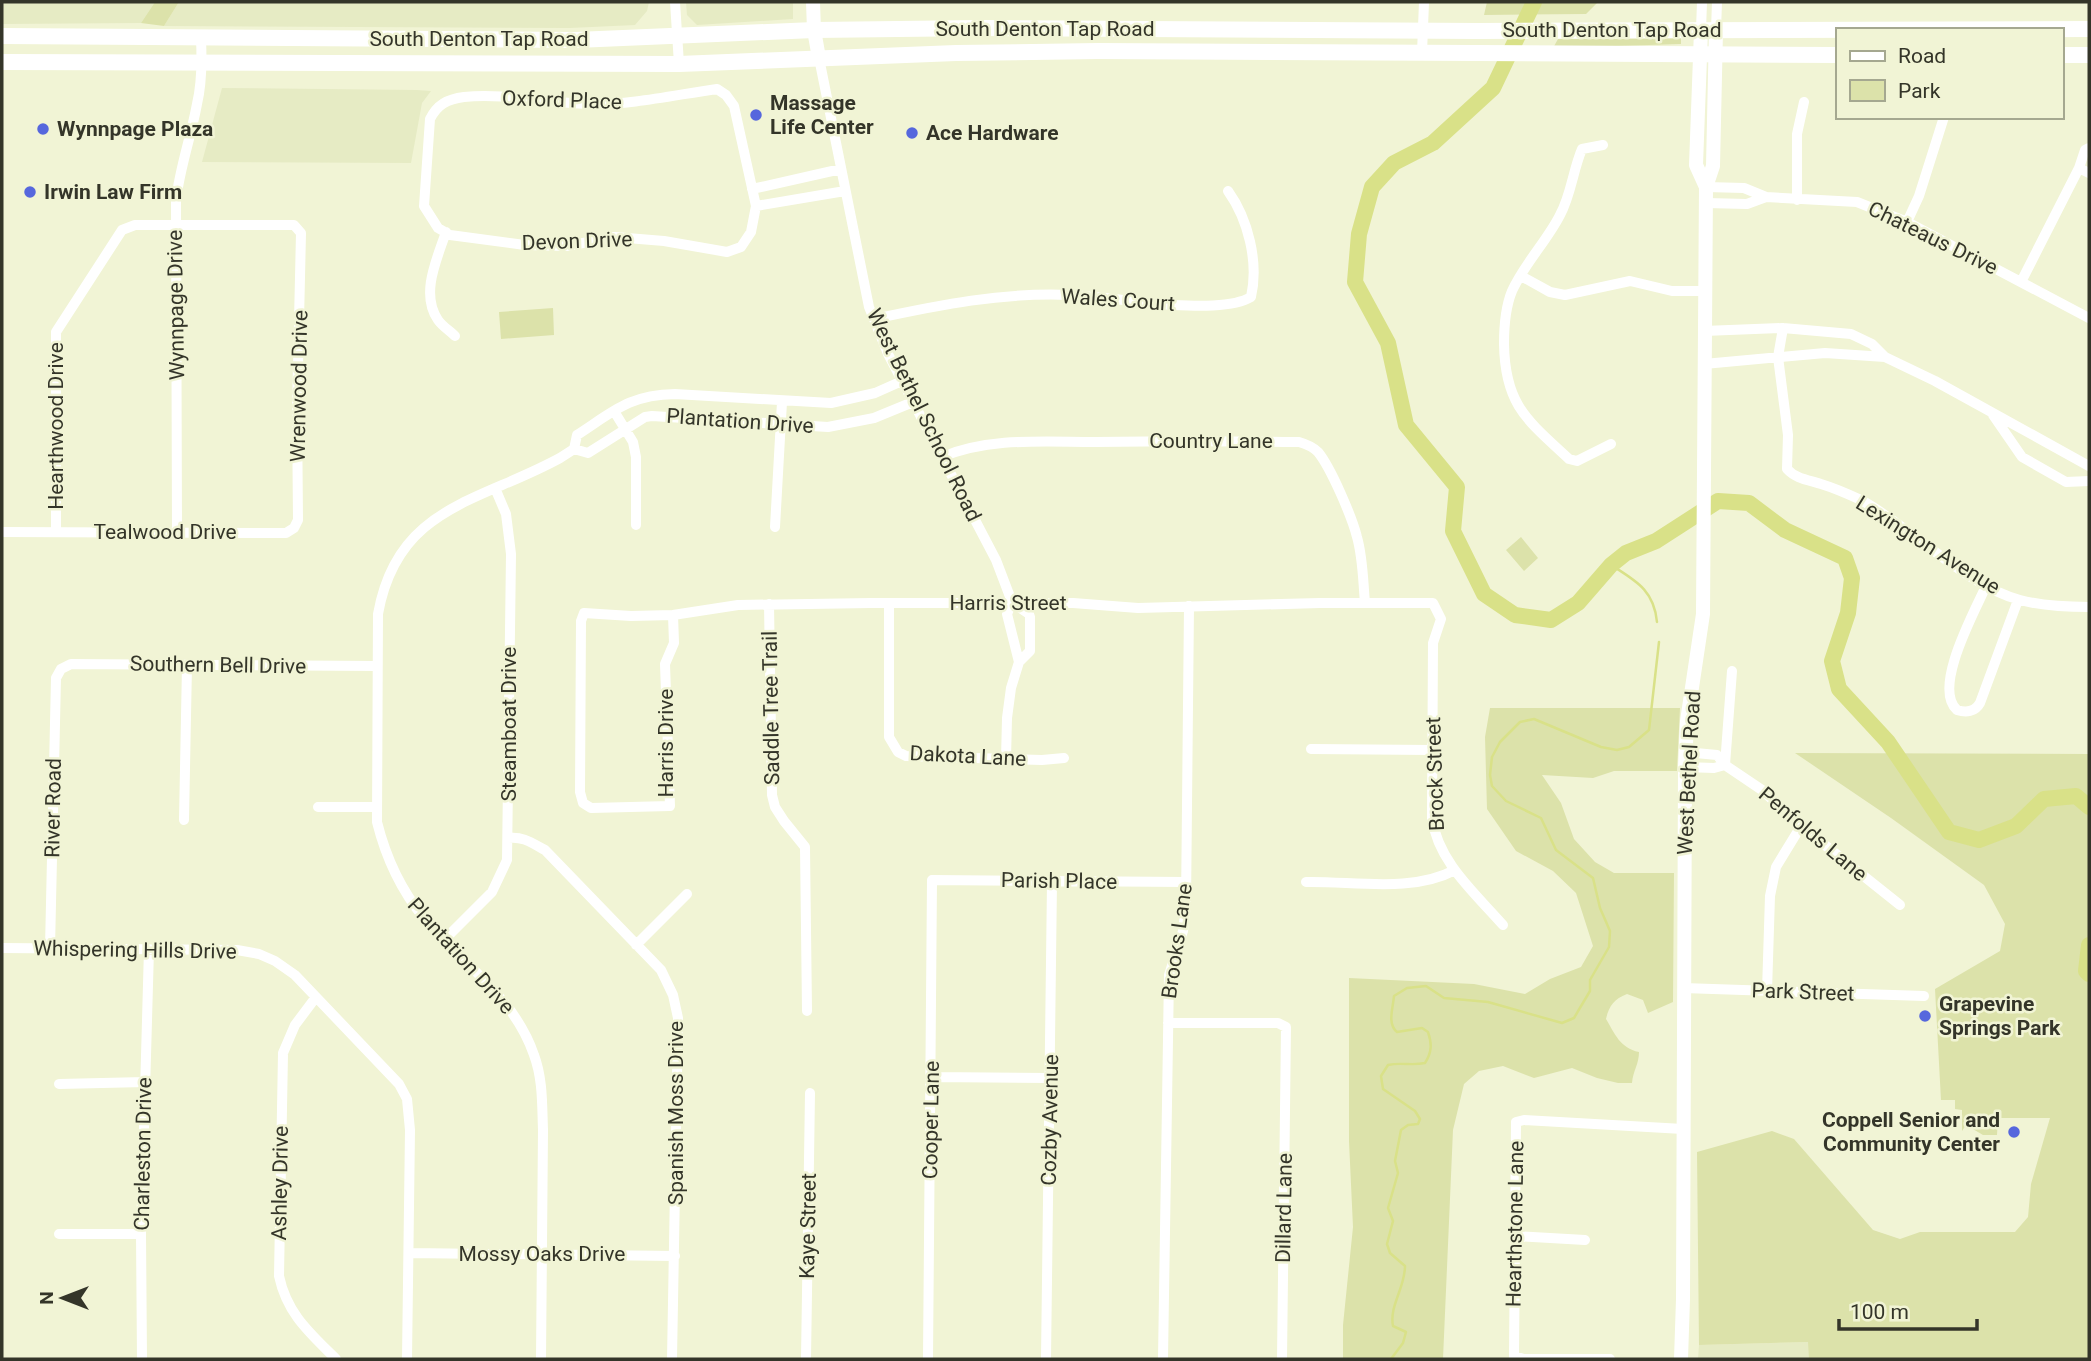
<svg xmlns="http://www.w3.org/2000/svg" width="2091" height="1361" font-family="Roboto,sans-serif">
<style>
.built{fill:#e6ebc4}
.green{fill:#dce2aa}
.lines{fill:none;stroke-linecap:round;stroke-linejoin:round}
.stream{stroke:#d9e188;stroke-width:2.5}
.river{stroke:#d9e188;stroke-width:16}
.street{stroke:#fff;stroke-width:10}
.secondary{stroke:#fff;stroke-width:14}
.primary{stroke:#fff;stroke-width:16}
.poi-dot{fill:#5667dd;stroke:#f1f4d5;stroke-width:2.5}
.labels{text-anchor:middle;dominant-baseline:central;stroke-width:5;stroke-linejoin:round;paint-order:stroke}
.street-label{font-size:21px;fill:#343529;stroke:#f1f4d5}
.poi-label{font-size:21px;font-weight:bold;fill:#343529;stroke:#f1f4d5;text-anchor:start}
</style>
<rect width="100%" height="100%" fill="#f1f4d5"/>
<path class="built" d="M 2,2 L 155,2 L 141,23 L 2,24 Z
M 179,2 L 649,2 L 647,11 L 635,25 L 570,28 L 164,26 Z
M 686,2 L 793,2 L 793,19 L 697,25 L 687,15 Z
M 222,88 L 417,90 L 431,91 L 422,103 L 411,163 L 202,162 Z
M 1809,1342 L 1809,1359 L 1698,1359 L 1699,1345 Z"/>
<path class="green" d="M 155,2 L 179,2 L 164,26 L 141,23 Z
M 1487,2 L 1598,2 L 1586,14 L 1484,15 Z
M 1681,38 L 1681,44 L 1553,48 L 1558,39 Z
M 553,308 L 554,335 L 501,339 L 499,312 Z
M 1521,537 L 1538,558 L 1524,571 L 1506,550 Z
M 1490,708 L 1680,708 L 1677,771 L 1614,771 L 1593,778 L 1542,775 L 1561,803 L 1574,839 L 1595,862 L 1614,873 L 1674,873 L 1673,1002 L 1648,1013 L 1643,1000 L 1627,994 C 1614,999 1609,1006 1606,1019 C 1615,1034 1620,1048 1639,1052 C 1639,1064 1633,1071 1632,1083 L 1618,1083 L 1597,1078 L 1572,1068 L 1534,1078 L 1503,1066 L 1479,1071 L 1464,1084 L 1453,1130 L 1443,1359 L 1343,1359 L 1343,1325 L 1353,1227 L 1349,1141 L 1349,978 L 1474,984 L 1525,994 L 1550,979 L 1581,967 L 1593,946 L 1576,893 L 1553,871 L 1516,851 L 1487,809 L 1485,737 Z
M 1795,753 L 2089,754 L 2089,1359 L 1809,1359 L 1808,1342 L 1699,1345 L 1697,1152 L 1772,1131 L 1794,1139 L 1873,1230 L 1900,1239 L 1920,1232 L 2015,1232 L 2028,1217 L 2031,1184 L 2050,1118 L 1998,1118 L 1997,1135 L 1983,1135 L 1966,1125 L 1962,1131 L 1962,1110 L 1955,1109 L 1955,1100 L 1941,1100 L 1935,989 L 2000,951 L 2005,924 L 1984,885 L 1891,818 Z"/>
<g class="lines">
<path class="stream" d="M 1611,565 C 1636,581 1654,590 1657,622
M 1391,1359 L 1403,1343 L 1406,1332 L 1393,1326 C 1389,1306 1405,1288 1405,1266 L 1390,1253 L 1387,1244 L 1393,1221 L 1388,1208 L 1398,1173 L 1395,1161 L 1401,1130 L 1408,1125 L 1418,1124 L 1420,1119 L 1415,1111 L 1383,1089 L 1381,1076 L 1388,1065 C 1401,1062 1412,1066 1425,1063 C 1432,1052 1432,1044 1428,1032 L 1422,1028 L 1397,1032 C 1387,1024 1393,1008 1394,996 L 1407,988 L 1426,986 L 1444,998 L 1488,1002 L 1562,1023 L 1574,1018 L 1590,991 L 1590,980 L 1609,947 L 1610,931 L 1600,908 L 1593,878 L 1556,850 L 1541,818 L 1506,801 L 1492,786 L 1490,775 L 1492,757 L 1500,742 L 1520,722 L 1534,719 L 1601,747 L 1617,750 L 1629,747 L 1649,730 L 1659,642"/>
<path class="river" d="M 1534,2 L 1493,88 L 1433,143 L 1394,163 L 1372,187 L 1359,234 L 1355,282 L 1388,343 L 1406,425 L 1457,487 L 1453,531 L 1484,594 L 1515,615 L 1551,620 L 1578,603 L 1611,565 L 1626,553 L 1656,541 L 1718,501 L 1749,503 L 1785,530 L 1845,558 L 1852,578 L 1848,613 L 1832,661 L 1839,689 L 1888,742 L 1949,832 L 1979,840 L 2016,826 L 2044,799 L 2076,796 L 2089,807
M 2089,945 L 2086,971 L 2089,974"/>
<path class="street" d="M 675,2 L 679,64
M 1701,30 L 1702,2
M 1716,30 L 1717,2
M 1422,53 L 1424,2
M 819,58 L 869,307 L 888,354 L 996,560 L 1012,602
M 717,89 L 726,95 L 734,106 L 756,206 L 751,232 L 741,247 L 727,252 L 664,241 L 615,237 L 567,246 L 525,245 L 450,235 L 438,228 L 424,206 L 430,119 C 437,105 447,99 464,97 C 505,93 547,103 588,104 C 632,105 674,95 717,89 Z
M 1603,145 L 1582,149 C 1573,170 1571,195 1560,215 C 1547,241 1524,264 1512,291 C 1505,308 1504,326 1504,344 C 1505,405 1527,420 1569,459 L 1577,461 L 1611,444
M 2079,168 L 2089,173
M 1706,187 L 1744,188 L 1766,197 L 1857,202 L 1907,222 L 2089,318
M 752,189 L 841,169
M 1797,200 L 1797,134 L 1804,102
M 1706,203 L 1747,204 L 1766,197
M 756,206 L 845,191
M 1907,222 L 1919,196 L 1944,117
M 446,232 C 437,259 420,294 438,320 C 442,326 450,331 455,336
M 1521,276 L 1550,292 L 1565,295 L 1630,281 L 1672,291 L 1705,291
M 2021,282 L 2079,168 L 2085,150 L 2089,148
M 874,319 C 939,305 1003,292 1070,295 C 1104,297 1138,302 1172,305 C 1193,306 1233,308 1251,297 C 1259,262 1248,219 1228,191
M 1783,328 L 1778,357 L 1788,435 L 1787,469 C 1796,479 1809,480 1821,484 C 1834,488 1848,494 1861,500 C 1911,527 1966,586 2020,600 C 2042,606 2066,607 2089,607
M 1704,331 L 1783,328 L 1851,334 L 1872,344 L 1885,357
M 1704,364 L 1825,353 L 1885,357 L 1935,381 L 2089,466
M 614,411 L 633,442 L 636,457 L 636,525
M 1993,415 L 2022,457 L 2066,482 L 2089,481
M 574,449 L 588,453 L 645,417 L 652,416 L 828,427 L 874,418 L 913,402
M 942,457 C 990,437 1044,442 1095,442 C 1163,441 1231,441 1299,442 C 1306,444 1312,446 1318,452 C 1331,468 1352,517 1357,537 C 1363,558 1363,581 1365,603
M 775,527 L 782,402
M 2,532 L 286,533 L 294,528 L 298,520 L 297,409 L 301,233 L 294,225 L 135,225 L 122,230 L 56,332 L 56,532
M 177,532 L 176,200 C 180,167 191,137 197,104 C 202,83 202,60 201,39
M 1986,586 C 1975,611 1932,688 1957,710 C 1966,713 1975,712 1980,703 L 2018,600
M 889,603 L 889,737 L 898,752 L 906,756 L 1042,760 L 1064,758
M 1013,603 L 1029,614 L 1030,617 L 1030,651 L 1019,662
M 769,604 L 772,795 L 775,807 L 784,821 L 805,847 L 807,1011
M 673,615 L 674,643 L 665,664 L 670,806 L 591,808 L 583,803 L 580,792 L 581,621 L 584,613 L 631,616 L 673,615 L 738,605 L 871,603 L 1073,603 L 1138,608 L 1320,603 L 1433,603 L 1441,619 L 1433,643 L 1432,818 C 1438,862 1475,893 1503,925
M 1311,749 L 1432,750
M 1685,752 L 1717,755 L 1725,765 L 1762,790 L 1801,826 L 1900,905
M 1006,759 L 1007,718 L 1011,688 L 1019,662 L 1007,614 L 1012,602
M 1725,765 L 1732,671
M 1685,767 L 1714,768 L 1725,765
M 318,807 L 377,807
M 184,820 L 187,665
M 508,838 C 523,836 532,843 545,850 L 661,970 L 673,995 L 678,1018 L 672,1359
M 1306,882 C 1354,881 1412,893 1455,870
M 445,939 L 492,892 L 507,860 L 511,554 L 506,514 L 495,488
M 636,945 L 687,894
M 2,948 L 237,950 L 259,954 L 275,961 L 295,975 L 399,1084 L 407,1099 L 410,1130 L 407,1359
M 50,948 L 56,678 L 61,669 L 71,664 L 377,666
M 1683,988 L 1924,996
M 1767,991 L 1770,896 L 1776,867 L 1801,826
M 316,997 L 295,1025 L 283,1053 L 279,1276 C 287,1314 310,1333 336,1359
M 1168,1023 L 1278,1023 L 1286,1027 L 1282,1359
M 932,1077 L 1049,1078
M 59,1084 L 145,1082
M 59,1234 L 141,1234
M 1514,1236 L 1585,1240
M 409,1253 L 675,1256
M 142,1359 L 141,1234 L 149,949
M 541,1359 L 543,1130 C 542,1105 543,1079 534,1055 C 514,996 462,964 424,918 C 400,889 386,858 377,822 L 378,614 C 397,506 480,502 560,458 L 574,449 L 577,435 C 614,411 629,395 675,394 L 831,403 L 875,393 L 902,381
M 806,1359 L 810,1093
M 928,1359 L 932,880 L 1186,882
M 1046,1359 L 1052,882
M 1163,1359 L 1169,975 L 1183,931 L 1186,905 L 1189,606
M 1610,1359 L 1524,1359 L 1514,1356 L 1516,1122 L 1524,1120 L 1683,1129"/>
<path class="secondary" d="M 813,2 L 814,30 L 819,58
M 1701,30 L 1696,165 L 1706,187
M 1681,1359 L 1683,1299 L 1685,767 L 1687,721 L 1703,614 L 1706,187 L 1713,166 L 1716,30"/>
<path class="primary" d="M 2,36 L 576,40 L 814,30 L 982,28 L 1478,31 L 2089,29
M 2061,55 L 2089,55
M 2,62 L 679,64 L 956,53 L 1098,51 L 1837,55"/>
</g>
<g class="poi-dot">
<circle cx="756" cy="115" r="7"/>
<circle cx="43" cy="129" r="7"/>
<circle cx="912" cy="133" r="7"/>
<circle cx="30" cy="192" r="7"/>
<circle cx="1925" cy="1016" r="7"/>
<circle cx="2014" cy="1132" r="7"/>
</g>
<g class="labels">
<g class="street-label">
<text x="1045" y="29">South Denton Tap Road</text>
<text x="1612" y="30">South Denton Tap Road</text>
<text x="479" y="39">South Denton Tap Road</text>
<text transform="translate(562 100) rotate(2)">Oxford Place</text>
<text transform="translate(1933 238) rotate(26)">Chateaus Drive</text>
<text transform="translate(577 241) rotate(-2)">Devon Drive</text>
<text transform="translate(1118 300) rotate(4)">Wales Court</text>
<text transform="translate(176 305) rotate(-91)">Wynnpage Drive</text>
<text transform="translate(299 386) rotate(-89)">Wrenwood Drive</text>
<text transform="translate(924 415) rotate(64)">West Bethel School Road</text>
<text transform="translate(740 421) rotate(4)">Plantation Drive</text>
<text transform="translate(56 426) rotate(-90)">Hearthwood Drive</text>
<text x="1211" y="441">Country Lane</text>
<text x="165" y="532">Tealwood Drive</text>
<text transform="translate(1928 545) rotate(32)">Lexington Avenue</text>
<text x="1008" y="603">Harris Street</text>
<text transform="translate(218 665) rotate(1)">Southern Bell Drive</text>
<text transform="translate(771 708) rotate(-91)">Saddle Tree Trail</text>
<text transform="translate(509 724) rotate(-90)">Steamboat Drive</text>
<text transform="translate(666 743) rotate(-90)">Harris Drive</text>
<text transform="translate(968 756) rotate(3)">Dakota Lane</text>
<text transform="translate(1689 773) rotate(-87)">West Bethel Road</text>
<text transform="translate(1435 774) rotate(-92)">Brock Street</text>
<text transform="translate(53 808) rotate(-89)">River Road</text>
<text transform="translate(1813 834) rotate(40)">Penfolds Lane</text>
<text transform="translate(1059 881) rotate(1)">Parish Place</text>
<text transform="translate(1177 941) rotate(-82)">Brooks Lane</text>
<text transform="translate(135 950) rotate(1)">Whispering Hills Drive</text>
<text transform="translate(461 956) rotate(48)">Plantation Drive</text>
<text transform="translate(1803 992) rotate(2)">Park Street</text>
<text transform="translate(676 1113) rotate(-90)">Spanish Moss Drive</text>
<text transform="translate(931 1120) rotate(-89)">Cooper Lane</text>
<text transform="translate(1050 1120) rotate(-89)">Cozby Avenue</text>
<text transform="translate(143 1154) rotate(-89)">Charleston Drive</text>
<text transform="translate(280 1183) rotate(-89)">Ashley Drive</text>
<text transform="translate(1284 1208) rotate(-89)">Dillard Lane</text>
<text transform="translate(1515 1224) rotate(-89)">Hearthstone Lane</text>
<text transform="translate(808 1226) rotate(-89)">Kaye Street</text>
<text x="542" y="1254">Mossy Oaks Drive</text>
</g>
<g class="poi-label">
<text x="770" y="103">Massage<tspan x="770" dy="24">Life Center</tspan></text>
<text x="57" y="129">Wynnpage Plaza</text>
<text x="926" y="133">Ace Hardware</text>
<text x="44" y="192">Irwin Law Firm</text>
<text x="1939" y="1004">Grapevine<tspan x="1939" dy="24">Springs Park</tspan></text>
<text x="2000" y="1120" text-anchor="end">Coppell Senior and<tspan x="2000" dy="24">Community Center</tspan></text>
</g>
</g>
<rect width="2091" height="1361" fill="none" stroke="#343529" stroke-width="7"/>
<rect x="1836" y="28" width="228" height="91" fill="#f1f4d5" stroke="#a5a890" stroke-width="2"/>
<rect x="1850" y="51" width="35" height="10" fill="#ffffff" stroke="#a5a890" stroke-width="2"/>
<text x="1898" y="63" font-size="21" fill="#343529">Road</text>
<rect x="1850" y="80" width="35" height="21" fill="#dce2aa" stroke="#a5a890" stroke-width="2"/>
<text x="1898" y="98" font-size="21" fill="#343529">Park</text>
<g transform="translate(63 1298) rotate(270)" stroke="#f1f4d5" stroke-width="5" paint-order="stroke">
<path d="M0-5L12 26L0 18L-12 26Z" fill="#343529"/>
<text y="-10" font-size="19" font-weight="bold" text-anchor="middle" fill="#343529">N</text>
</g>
<path d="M1839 1319v10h138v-10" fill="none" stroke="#343529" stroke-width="3.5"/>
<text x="1850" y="1319" font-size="21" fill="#343529" stroke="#f1f4d5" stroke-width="5" paint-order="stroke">100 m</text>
</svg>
